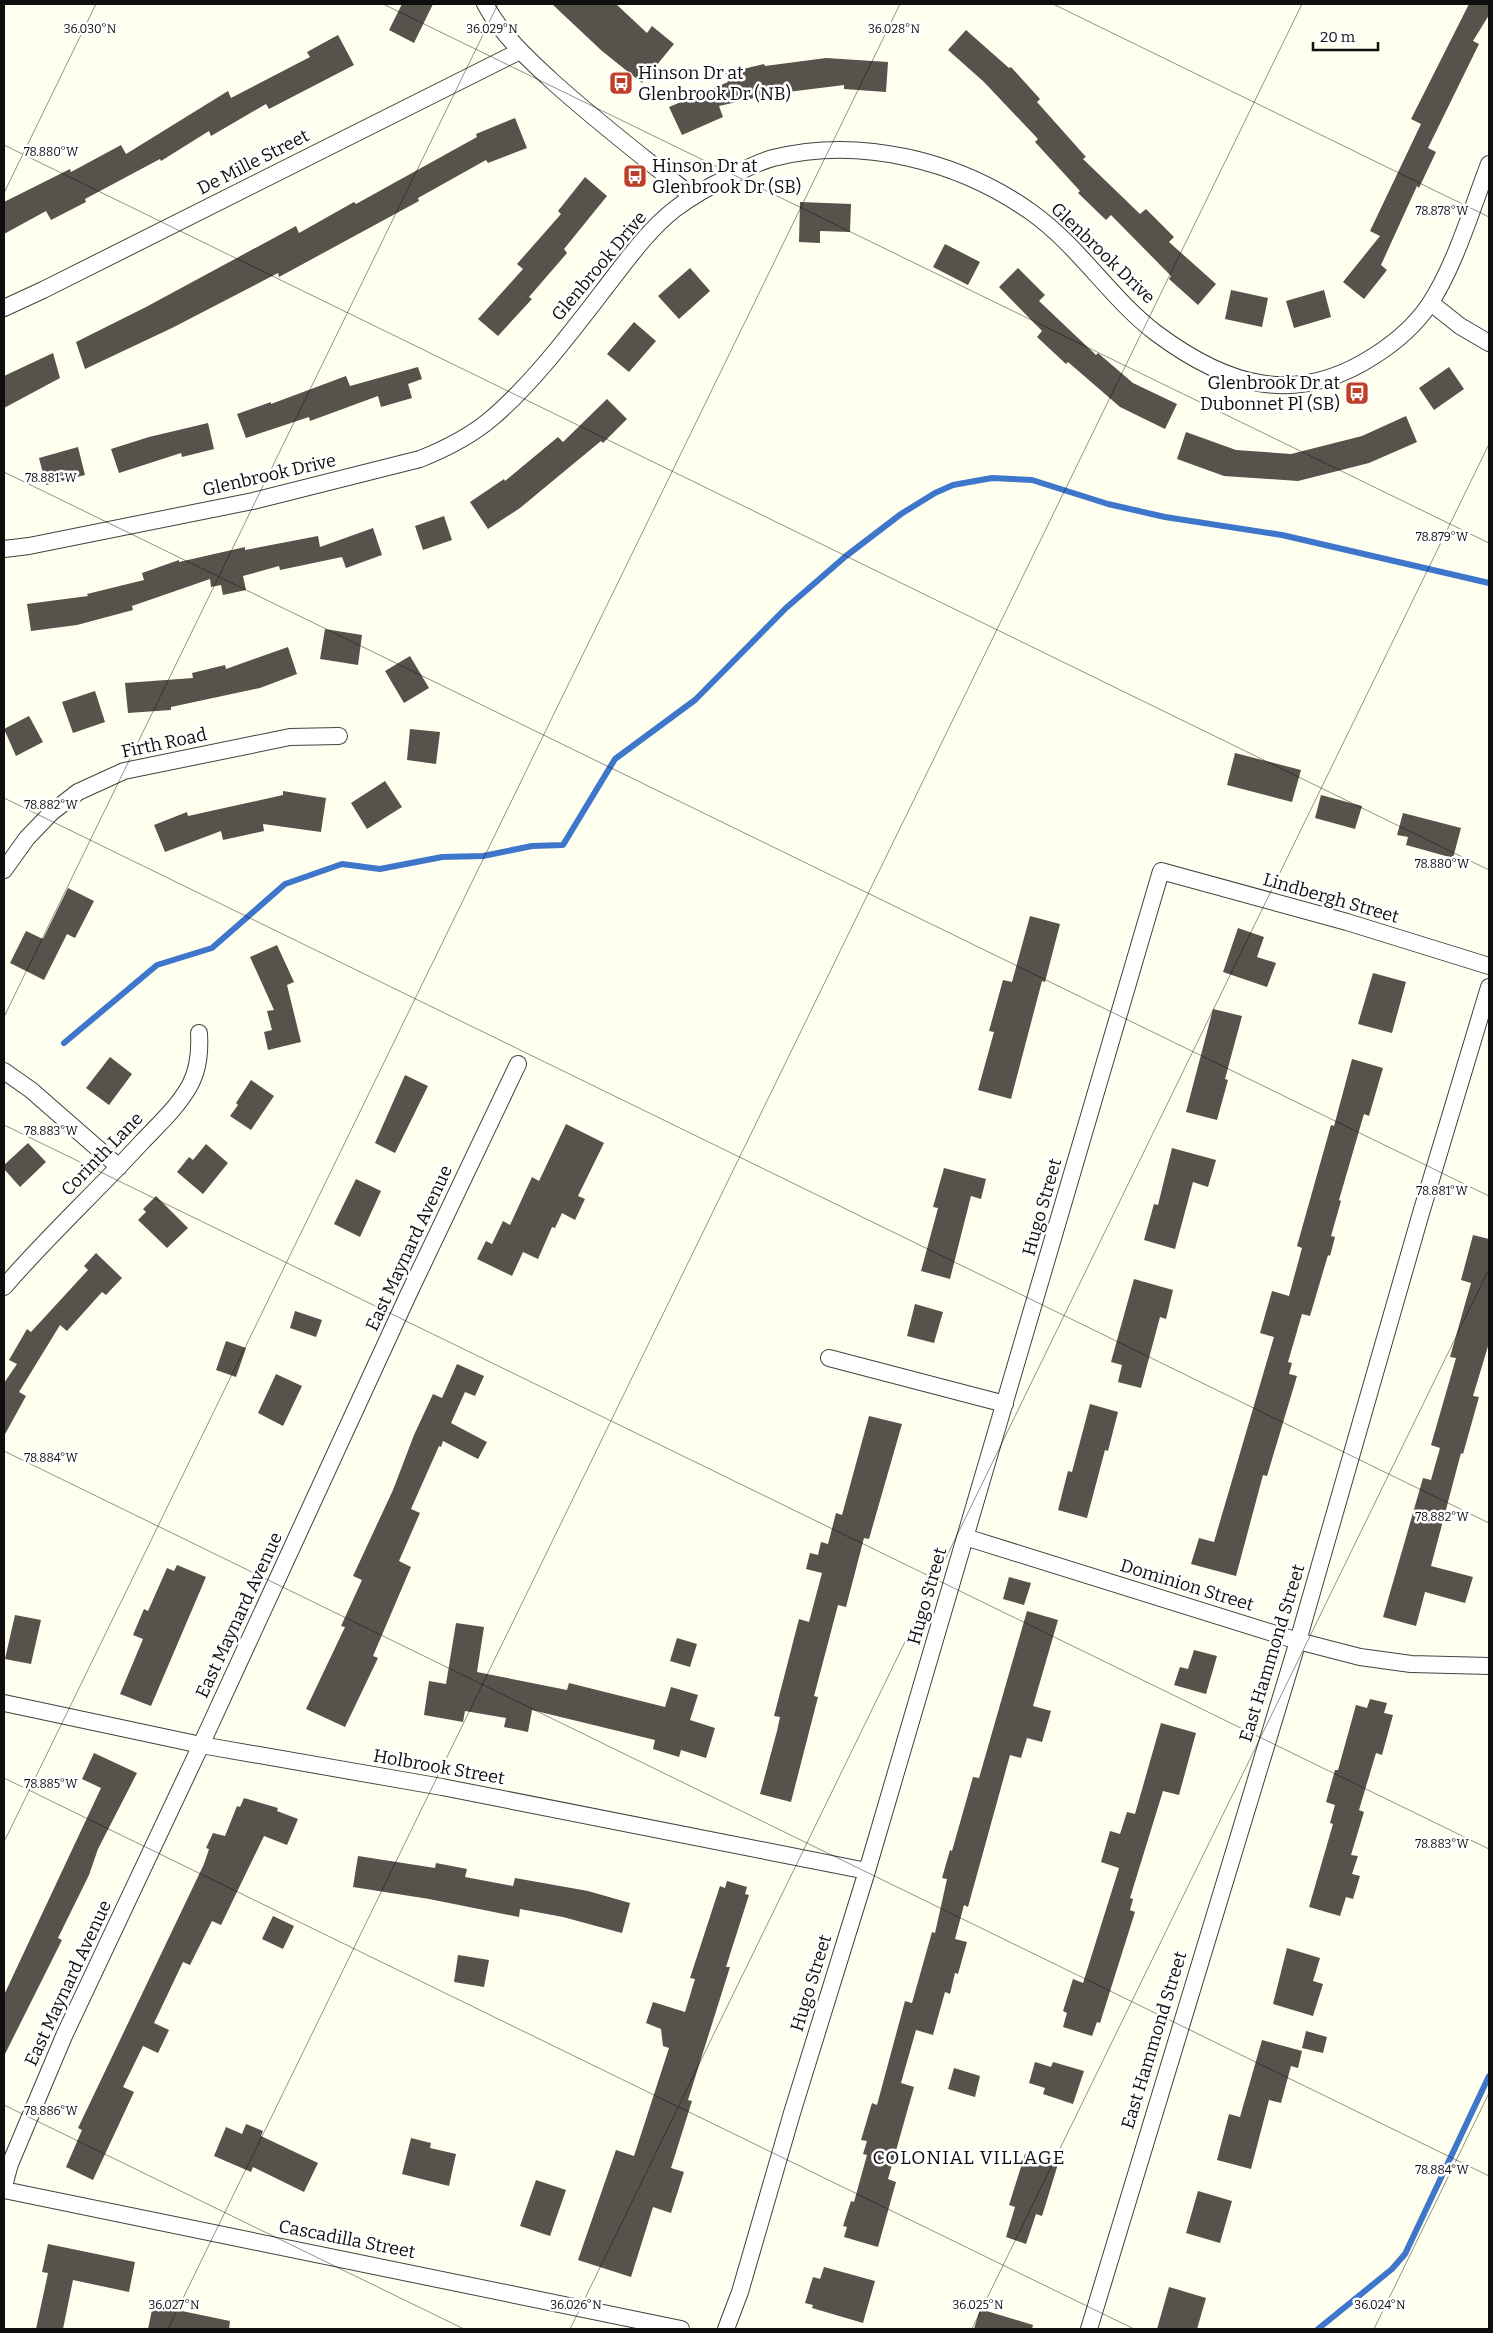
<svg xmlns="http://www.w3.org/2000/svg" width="1493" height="2333" font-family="Bitter,serif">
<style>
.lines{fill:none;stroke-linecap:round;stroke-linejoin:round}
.stream{stroke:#3e76cb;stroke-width:6}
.building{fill:#57524b}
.street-casing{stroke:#414141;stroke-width:18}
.street{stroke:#fff;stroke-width:16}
.ticks{fill:none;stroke:#0e0e0e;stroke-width:1;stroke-opacity:0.45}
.labels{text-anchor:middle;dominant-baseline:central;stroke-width:5;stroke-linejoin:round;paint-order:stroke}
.poi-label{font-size:18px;fill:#0e0e0e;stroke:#fff;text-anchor:start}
.street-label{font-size:18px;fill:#0e0e0e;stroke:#fff}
.neighbourhood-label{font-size:19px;letter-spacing:1px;fill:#0e0e0e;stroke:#fff}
.ticks-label{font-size:12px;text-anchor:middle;fill:#0e0e0e;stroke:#fff;stroke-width:5;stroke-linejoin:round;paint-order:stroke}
</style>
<rect width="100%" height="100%" fill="#fffff0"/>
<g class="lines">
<path class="stream" d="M 64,1043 L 157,965 L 212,948 L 285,884 L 342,864 L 380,869 L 442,857 L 483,856 L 532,846 L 563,845 L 615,759 L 695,700 L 786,608 L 846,556 L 901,514 L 935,493 L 953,485 L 992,478 L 1032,480 L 1108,504 L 1165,517 L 1282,535 L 1489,583
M 1318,2329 L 1392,2269 L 1405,2254 L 1489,2076"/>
</g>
<path class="building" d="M 402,4 L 433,4 L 414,43 L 389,30 Z
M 552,4 L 616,4 L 647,33 L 652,26 L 674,44 L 642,83 L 602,51 Z
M 1469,4 L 1489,4 L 1489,15 L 1473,41 L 1479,44 L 1428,148 L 1436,152 L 1419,188 L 1417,186 L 1381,265 L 1387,270 L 1364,299 L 1343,282 L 1380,236 L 1370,231 L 1421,124 L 1411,119 Z
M 966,30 L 1009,68 L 1011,67 L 1040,99 L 1037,102 L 1086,157 L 1083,159 L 1140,214 L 1146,209 L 1174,237 L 1169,242 L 1216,284 L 1198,305 L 1169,279 L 1171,276 L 1111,215 L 1106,220 L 1078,193 L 1080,191 L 1035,142 L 1038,139 L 984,82 L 948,50 Z
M 338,35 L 354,65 L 269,109 L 266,104 L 211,136 L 209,131 L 161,161 L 160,159 L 85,199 L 86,202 L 51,220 L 46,211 L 4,234 L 4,202 L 70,169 L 71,172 L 121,145 L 126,154 L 228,91 L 231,98 L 310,57 L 307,52 Z
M 826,58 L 888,62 L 886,92 L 844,89 L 844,85 L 772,94 L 719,106 L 723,117 L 682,135 L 669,107 L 728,82 L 726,73 L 764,64 L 765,66 Z
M 515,118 L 527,148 L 488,163 L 486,160 L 418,198 L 419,201 L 279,277 L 278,273 L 172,328 L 85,369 L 76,342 L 146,307 L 296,226 L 299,233 L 354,202 L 356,204 L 477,137 L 476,134 Z
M 585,177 L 607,196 L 564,249 L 567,253 L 529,297 L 532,299 L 498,336 L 478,319 L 523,269 L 517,264 L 561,214 L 558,211 Z
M 800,202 L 851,204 L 850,232 L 820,231 L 820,243 L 799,242 Z
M 945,244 L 980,262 L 968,285 L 933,267 Z
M 690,268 L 710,291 L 679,319 L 658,296 Z
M 1018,268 L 1045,295 L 1039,301 L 1096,355 L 1098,353 L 1133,383 L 1177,404 L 1165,429 L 1120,407 L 1068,362 L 1066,364 L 1037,337 L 1042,331 L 999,287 Z
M 1231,290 L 1268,298 L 1262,327 L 1225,319 Z
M 1324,290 L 1331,317 L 1294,328 L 1286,301 Z
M 634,322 L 656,341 L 629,372 L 607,354 Z
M 53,353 L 60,378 L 4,408 L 4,376 Z
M 418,367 L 422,379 L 408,384 L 412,398 L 381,407 L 378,396 L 310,421 L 309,417 L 246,438 L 237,414 L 271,402 L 271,404 L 346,376 L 350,386 Z
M 1449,367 L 1464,389 L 1434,410 L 1419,388 Z
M 607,399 L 627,419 L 603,443 L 601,441 L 520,508 L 488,529 L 470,502 L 504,479 L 505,481 L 558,437 L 563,442 Z
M 1406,416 L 1417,442 L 1369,463 L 1298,481 L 1224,476 L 1177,459 L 1186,432 L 1236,450 L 1291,454 L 1362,436 Z
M 208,423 L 214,449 L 182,457 L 181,453 L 119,473 L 111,449 L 149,437 Z
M 78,447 L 85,475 L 46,485 L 39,458 Z
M 444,516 L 452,540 L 423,550 L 415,526 Z
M 373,528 L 382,555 L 346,568 L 342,557 L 280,570 L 279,566 L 243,576 L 246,590 L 223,595 L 221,585 L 211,587 L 210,579 L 132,606 L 133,610 L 77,625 L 31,631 L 27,604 L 88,596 L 87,594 L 144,580 L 142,573 L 179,560 L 179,562 L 245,547 L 245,550 L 318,536 L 320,547 Z
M 325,629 L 362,635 L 358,665 L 320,659 Z
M 288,647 L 297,674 L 260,688 L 171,707 L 171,710 L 128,713 L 125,683 L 193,678 L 192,673 L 225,665 L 226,669 Z
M 410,656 L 429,688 L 404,703 L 385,671 Z
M 95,691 L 105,722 L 73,733 L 62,702 Z
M 29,716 L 43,742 L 16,756 L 4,729 Z
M 410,729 L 440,732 L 436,764 L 407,760 Z
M 1235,753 L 1301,770 L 1292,802 L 1227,785 Z
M 385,781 L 402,807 L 367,829 L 351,803 Z
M 283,791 L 326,798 L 321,832 L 263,824 L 264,831 L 223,840 L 221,831 L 165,852 L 154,825 L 187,812 L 188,816 L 283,795 Z
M 1321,795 L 1362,806 L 1355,829 L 1315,818 Z
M 1403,813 L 1461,828 L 1453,858 L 1406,845 L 1408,837 L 1397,835 Z
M 68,888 L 94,901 L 75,938 L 67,934 L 44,980 L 10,963 L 26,931 L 43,939 Z
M 1030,916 L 1060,924 L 1045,982 L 1042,981 L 1011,1099 L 978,1090 L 994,1032 L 989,1031 L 1003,980 L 1012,982 Z
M 1238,928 L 1264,937 L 1257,957 L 1276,963 L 1267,987 L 1223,972 Z
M 277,945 L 294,982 L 287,985 L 301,1042 L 268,1050 L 264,1032 L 272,1030 L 267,1011 L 274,1010 L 250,957 Z
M 1373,973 L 1406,982 L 1392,1033 L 1358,1024 Z
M 1213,1009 L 1242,1016 L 1225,1079 L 1228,1080 L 1217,1120 L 1186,1112 Z
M 110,1057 L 132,1074 L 109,1105 L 86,1088 Z
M 1352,1059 L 1383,1068 L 1369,1116 L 1364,1114 L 1339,1200 L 1341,1201 L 1331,1236 L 1335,1237 L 1330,1256 L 1328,1255 L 1310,1316 L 1302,1314 L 1288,1362 L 1292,1363 L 1289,1374 L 1297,1376 L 1267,1476 L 1263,1475 L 1236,1576 L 1191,1564 L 1199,1538 L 1214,1542 L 1274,1337 L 1260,1333 L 1272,1291 L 1289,1296 L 1302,1248 L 1297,1246 L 1331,1125 L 1334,1126 Z
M 405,1075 L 428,1086 L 395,1153 L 375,1143 Z
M 251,1080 L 274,1096 L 251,1130 L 230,1116 L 238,1105 L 236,1103 Z
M 566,1124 L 604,1143 L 578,1196 L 585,1199 L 575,1220 L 562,1213 L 555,1228 L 552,1227 L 538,1259 L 523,1252 L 512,1276 L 477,1259 L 486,1241 L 492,1244 L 503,1221 L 510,1225 L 532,1177 L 539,1181 Z
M 28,1143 L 46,1162 L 20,1187 L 4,1169 L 4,1165 Z
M 206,1144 L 228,1163 L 203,1194 L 177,1172 L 189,1157 L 193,1160 Z
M 1172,1148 L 1216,1160 L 1208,1187 L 1193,1182 L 1175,1249 L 1144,1240 L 1154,1204 L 1158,1205 Z
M 944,1168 L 986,1179 L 981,1199 L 971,1196 L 950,1279 L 921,1271 L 938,1208 L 933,1207 Z
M 356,1179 L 381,1191 L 360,1237 L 334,1224 Z
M 156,1196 L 188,1228 L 167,1248 L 138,1220 L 146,1212 L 143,1209 Z
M 1473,1235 L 1489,1239 L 1489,1343 L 1473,1396 L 1479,1397 L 1463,1454 L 1461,1453 L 1431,1566 L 1473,1577 L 1465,1603 L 1425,1592 L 1416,1626 L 1383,1617 L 1423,1478 L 1431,1480 L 1440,1448 L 1431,1445 L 1456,1358 L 1450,1357 L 1471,1283 L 1461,1280 Z
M 96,1253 L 122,1278 L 106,1295 L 102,1292 L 67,1331 L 60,1325 L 19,1392 L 26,1396 L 4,1436 L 4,1383 L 17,1364 L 9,1360 L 27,1329 L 31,1332 L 88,1270 L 84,1266 Z
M 1134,1279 L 1173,1290 L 1166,1319 L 1160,1317 L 1141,1388 L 1118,1382 L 1122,1365 L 1111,1362 Z
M 915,1304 L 943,1312 L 934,1343 L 907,1336 Z
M 295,1311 L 322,1320 L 316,1337 L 290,1328 Z
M 226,1341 L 246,1348 L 236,1377 L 216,1370 Z
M 457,1364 L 484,1376 L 475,1396 L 465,1392 L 451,1423 L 487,1442 L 478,1459 L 443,1441 L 441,1447 L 439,1446 L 411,1509 L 420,1513 L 399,1561 L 411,1567 L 373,1656 L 378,1658 L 345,1727 L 306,1709 L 345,1627 L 341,1626 L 362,1580 L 353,1576 L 393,1490 L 414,1435 L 433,1394 L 442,1398 Z
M 276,1374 L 302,1386 L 283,1426 L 258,1413 Z
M 1090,1404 L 1118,1412 L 1108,1451 L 1105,1450 L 1087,1518 L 1058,1510 L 1068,1471 L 1072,1472 Z
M 869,1416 L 902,1424 L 869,1539 L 864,1538 L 846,1607 L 838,1605 L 814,1696 L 818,1697 L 791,1802 L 760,1794 L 777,1731 L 780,1717 L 774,1716 L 799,1619 L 809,1622 L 822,1573 L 806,1569 L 810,1553 L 818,1555 L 821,1542 L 828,1544 L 836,1513 L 842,1515 Z
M 177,1565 L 206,1577 L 151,1706 L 120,1694 L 143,1639 L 133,1635 L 144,1609 L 148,1611 L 167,1568 L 174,1571 Z
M 1009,1577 L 1031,1583 L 1024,1605 L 1003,1599 Z
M 1027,1611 L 1058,1620 L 1033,1706 L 1051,1711 L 1042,1742 L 1027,1738 L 1021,1758 L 1010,1755 L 968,1907 L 964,1905 L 955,1939 L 967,1942 L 958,1974 L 955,1973 L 950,1994 L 945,1992 L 933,2035 L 916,2030 L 901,2083 L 914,2087 L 888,2179 L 896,2182 L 878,2247 L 844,2237 L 847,2227 L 843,2226 L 851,2201 L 854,2202 L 867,2155 L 863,2154 L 867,2141 L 861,2140 L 872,2103 L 877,2105 L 905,2001 L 912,2003 L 932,1932 L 935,1933 L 947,1879 L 942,1878 L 950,1850 L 952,1851 L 973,1777 L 979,1778 Z
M 15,1615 L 41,1620 L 31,1664 L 5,1659 Z
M 456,1623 L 484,1627 L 477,1672 L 567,1690 L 569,1683 L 665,1707 L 671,1687 L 698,1695 L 690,1720 L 715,1728 L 706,1758 L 681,1750 L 679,1757 L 653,1749 L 655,1740 L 532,1710 L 528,1732 L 504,1727 L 506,1718 L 465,1711 L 463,1722 L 424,1715 L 429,1681 L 446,1684 Z
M 677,1638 L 697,1644 L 690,1667 L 670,1661 Z
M 1194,1650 L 1217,1656 L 1206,1694 L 1174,1685 L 1180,1667 L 1188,1669 Z
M 1370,1699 L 1387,1703 L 1384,1713 L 1393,1715 L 1382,1755 L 1376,1753 L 1359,1810 L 1364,1812 L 1351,1855 L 1358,1856 L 1352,1874 L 1360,1876 L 1353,1899 L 1346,1897 L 1340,1916 L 1309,1907 L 1333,1824 L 1330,1823 L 1335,1805 L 1326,1802 L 1335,1770 L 1338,1770 L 1356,1705 L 1367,1708 Z
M 1161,1723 L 1196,1733 L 1179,1795 L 1163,1791 L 1130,1898 L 1133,1899 L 1130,1910 L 1135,1912 L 1100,2023 L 1097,2022 L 1092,2036 L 1063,2027 L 1067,2013 L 1063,2011 L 1073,1979 L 1083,1983 L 1119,1868 L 1101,1862 L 1110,1831 L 1120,1834 L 1127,1812 L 1135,1814 Z
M 94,1753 L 137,1773 L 98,1849 L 89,1875 L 58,1938 L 62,1940 L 4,2056 L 4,1995 L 101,1788 L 82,1779 Z
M 244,1798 L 278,1808 L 277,1811 L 298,1819 L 287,1845 L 264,1836 L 221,1925 L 212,1921 L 190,1965 L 183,1962 L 154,2023 L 169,2030 L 158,2053 L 143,2046 L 123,2087 L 134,2092 L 93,2180 L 66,2167 L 82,2130 L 78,2128 L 204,1864 L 209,1849 L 206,1848 L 213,1833 L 225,1836 L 237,1806 L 240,1807 Z
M 358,1856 L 435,1868 L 436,1863 L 467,1869 L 465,1877 L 513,1886 L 515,1878 L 588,1891 L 630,1903 L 622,1933 L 563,1917 L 520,1909 L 519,1917 L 429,1899 L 353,1887 Z
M 727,1881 L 747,1887 L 745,1894 L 749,1895 L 726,1967 L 730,1967 L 688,2100 L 692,2101 L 671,2168 L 684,2172 L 671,2213 L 653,2207 L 631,2277 L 578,2260 L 616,2150 L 634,2156 L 669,2048 L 663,2046 L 661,2029 L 646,2023 L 653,2002 L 685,2012 L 695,1979 L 690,1978 L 720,1886 L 725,1888 Z
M 273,1916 L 294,1926 L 283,1949 L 262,1939 Z
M 1287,1948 L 1320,1958 L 1313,1981 L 1323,1984 L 1313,2016 L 1273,2004 Z
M 458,1955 L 489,1960 L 484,1987 L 454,1982 Z
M 1306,2031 L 1327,2037 L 1323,2053 L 1302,2048 Z
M 1262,2040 L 1302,2051 L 1298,2068 L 1291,2066 L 1281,2103 L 1269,2100 L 1251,2169 L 1217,2160 L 1229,2114 L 1240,2117 Z
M 1035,2062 L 1051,2067 L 1053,2062 L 1084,2071 L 1073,2104 L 1043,2094 L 1045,2088 L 1029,2083 Z
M 954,2068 L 980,2076 L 975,2097 L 948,2089 Z
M 246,2124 L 263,2131 L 261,2136 L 318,2163 L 304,2192 L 253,2167 L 251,2172 L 214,2156 L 226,2127 L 242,2134 Z
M 411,2138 L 431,2143 L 430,2148 L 456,2154 L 449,2186 L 402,2174 Z
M 1025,2154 L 1058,2164 L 1042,2216 L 1036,2214 L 1026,2244 L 1006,2237 L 1015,2207 L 1009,2205 Z
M 536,2180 L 566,2190 L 550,2236 L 520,2226 Z
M 1198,2191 L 1232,2201 L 1220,2243 L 1186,2233 Z
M 48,2244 L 135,2262 L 129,2292 L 73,2280 L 63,2329 L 36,2329 L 48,2273 L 42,2272 Z
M 824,2267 L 875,2281 L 863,2323 L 812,2308 L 813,2305 L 805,2303 L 813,2277 L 820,2279 Z
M 1169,2287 L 1206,2298 L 1197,2329 L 1157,2329 Z
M 153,2305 L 230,2321 L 229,2329 L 148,2329 Z
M 980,2309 L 1033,2325 L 1032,2329 L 974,2329 Z"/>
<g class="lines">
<g class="street-casing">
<path id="street" d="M 485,4 C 501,34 527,58 552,81 C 597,122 646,159 693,197
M 1431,303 L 1460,326 L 1489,343
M 4,308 L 43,290 L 520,51
M 4,549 L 29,546 L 253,501 L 420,459 C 445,449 471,436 492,418 C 533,383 573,330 606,287 C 627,260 648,230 675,209 C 692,196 710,186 729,177 C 743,170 758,162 773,158 C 861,136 959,161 1031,212 C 1079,246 1110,298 1156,333 C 1227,386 1295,407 1374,356 C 1396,342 1414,327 1429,305 C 1455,266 1472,208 1489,164
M 4,870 L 27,838 L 52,812 L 78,792 L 124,771 L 290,737 L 339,736
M 4,1071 L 31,1090 L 119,1167
M 4,1287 C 47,1237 96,1192 141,1143 C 158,1125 178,1107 190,1085 C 199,1068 200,1051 199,1033
M 829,1358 L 1005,1404
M 965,1537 L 1298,1641 L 1360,1657 L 1411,1664 L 1489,1666
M 4,1703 L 201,1745 L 442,1787 L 867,1871
M 4,2186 L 10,2164 L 64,2036 L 201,1745 L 409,1293 L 518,1064
M 4,2190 L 681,2329
M 726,2329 L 740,2292 L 792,2113 L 867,1871 L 1161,871 L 1347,922 L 1489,966
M 1089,2329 L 1298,1641 L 1421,1213 L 1489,987"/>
</g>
<use href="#street" class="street"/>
</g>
<path class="ticks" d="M 383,4 L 1489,543M 1053,4 L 1489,217M 4,145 L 1489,870M 4,193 L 96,4M 4,472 L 1489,1196M 4,798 L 1489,1523M 4,1017 L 498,4M 4,1125 L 1489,1849M 4,1451 L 1489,2176M 4,1778 L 1134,2329M 4,1842 L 900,4M 4,2105 L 464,2329M 168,2329 L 1302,4M 570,2329 L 1489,444M 972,2329 L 1489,1269M 1374,2329 L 1489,2093"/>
<defs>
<g id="bus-square" transform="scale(1.25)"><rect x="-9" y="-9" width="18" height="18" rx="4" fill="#bd3f28" stroke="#fff"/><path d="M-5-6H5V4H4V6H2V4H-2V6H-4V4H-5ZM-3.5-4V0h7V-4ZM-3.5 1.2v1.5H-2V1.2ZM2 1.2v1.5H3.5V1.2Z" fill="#fff"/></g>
</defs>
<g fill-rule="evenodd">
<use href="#bus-square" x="621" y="83"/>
<use href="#bus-square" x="635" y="176"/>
<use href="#bus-square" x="1357" y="393"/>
</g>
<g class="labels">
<g class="poi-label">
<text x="638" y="73">Hinson Dr at<tspan x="638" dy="21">Glenbrook Dr (NB)</tspan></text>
<text x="652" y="166">Hinson Dr at<tspan x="652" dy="21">Glenbrook Dr (SB)</tspan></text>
<text x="1340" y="383" text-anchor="end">Glenbrook Dr at<tspan x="1340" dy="21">Dubonnet Pl (SB)</tspan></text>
</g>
<g class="street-label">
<text transform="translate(253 162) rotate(-27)">De Mille Street</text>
<text transform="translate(1103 253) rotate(44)">Glenbrook Drive</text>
<text transform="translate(599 266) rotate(-50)">Glenbrook Drive</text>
<text transform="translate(269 475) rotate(-13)">Glenbrook Drive</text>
<text transform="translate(164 743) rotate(-12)">Firth Road</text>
<text transform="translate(1331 898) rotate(16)">Lindbergh Street</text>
<text transform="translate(102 1154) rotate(-46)">Corinth Lane</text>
<text transform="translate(1042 1207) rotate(-74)">Hugo Street</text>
<text transform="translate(409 1248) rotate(-65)">East Maynard Avenue</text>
<text transform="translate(1187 1585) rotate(17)">Dominion Street</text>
<text transform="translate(927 1596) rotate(-74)">Hugo Street</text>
<text transform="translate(239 1615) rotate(-65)">East Maynard Avenue</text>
<text transform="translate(1272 1653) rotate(-73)">East Hammond Street</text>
<text transform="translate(439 1767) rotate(10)">Holbrook Street</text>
<text transform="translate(68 1983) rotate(-65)">East Maynard Avenue</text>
<text transform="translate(811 1983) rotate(-73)">Hugo Street</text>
<text transform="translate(1154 2040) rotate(-73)">East Hammond Street</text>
<text transform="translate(347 2239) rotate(11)">Cascadilla Street</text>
</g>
<g class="neighbourhood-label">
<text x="969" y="2157">COLONIAL VILLAGE</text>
</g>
</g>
<g class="ticks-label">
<text x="492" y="33">36.029°N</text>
<text x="894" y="33">36.028°N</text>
<text x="90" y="33">36.030°N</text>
<text x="51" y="156">78.880°W</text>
<text x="1442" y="215">78.878°W</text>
<text x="51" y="482">78.881°W</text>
<text x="1442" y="541">78.879°W</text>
<text x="51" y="809">78.882°W</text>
<text x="1442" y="868">78.880°W</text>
<text x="51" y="1135">78.883°W</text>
<text x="1442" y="1195">78.881°W</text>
<text x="51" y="1462">78.884°W</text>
<text x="1442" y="1521">78.882°W</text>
<text x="51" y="1788">78.885°W</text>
<text x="1442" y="1848">78.883°W</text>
<text x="51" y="2115">78.886°W</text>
<text x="1442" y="2174">78.884°W</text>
<text x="174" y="2309">36.027°N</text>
<text x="576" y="2309">36.026°N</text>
<text x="978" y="2309">36.025°N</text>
<text x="1380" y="2309">36.024°N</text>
</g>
<rect width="1493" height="2333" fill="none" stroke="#0e0e0e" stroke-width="10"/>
<path d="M1313 42v8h65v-8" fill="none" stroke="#0e0e0e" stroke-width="2.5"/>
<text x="1320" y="42" font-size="15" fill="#0e0e0e" stroke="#ffffff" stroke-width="4" paint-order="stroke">20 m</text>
</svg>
